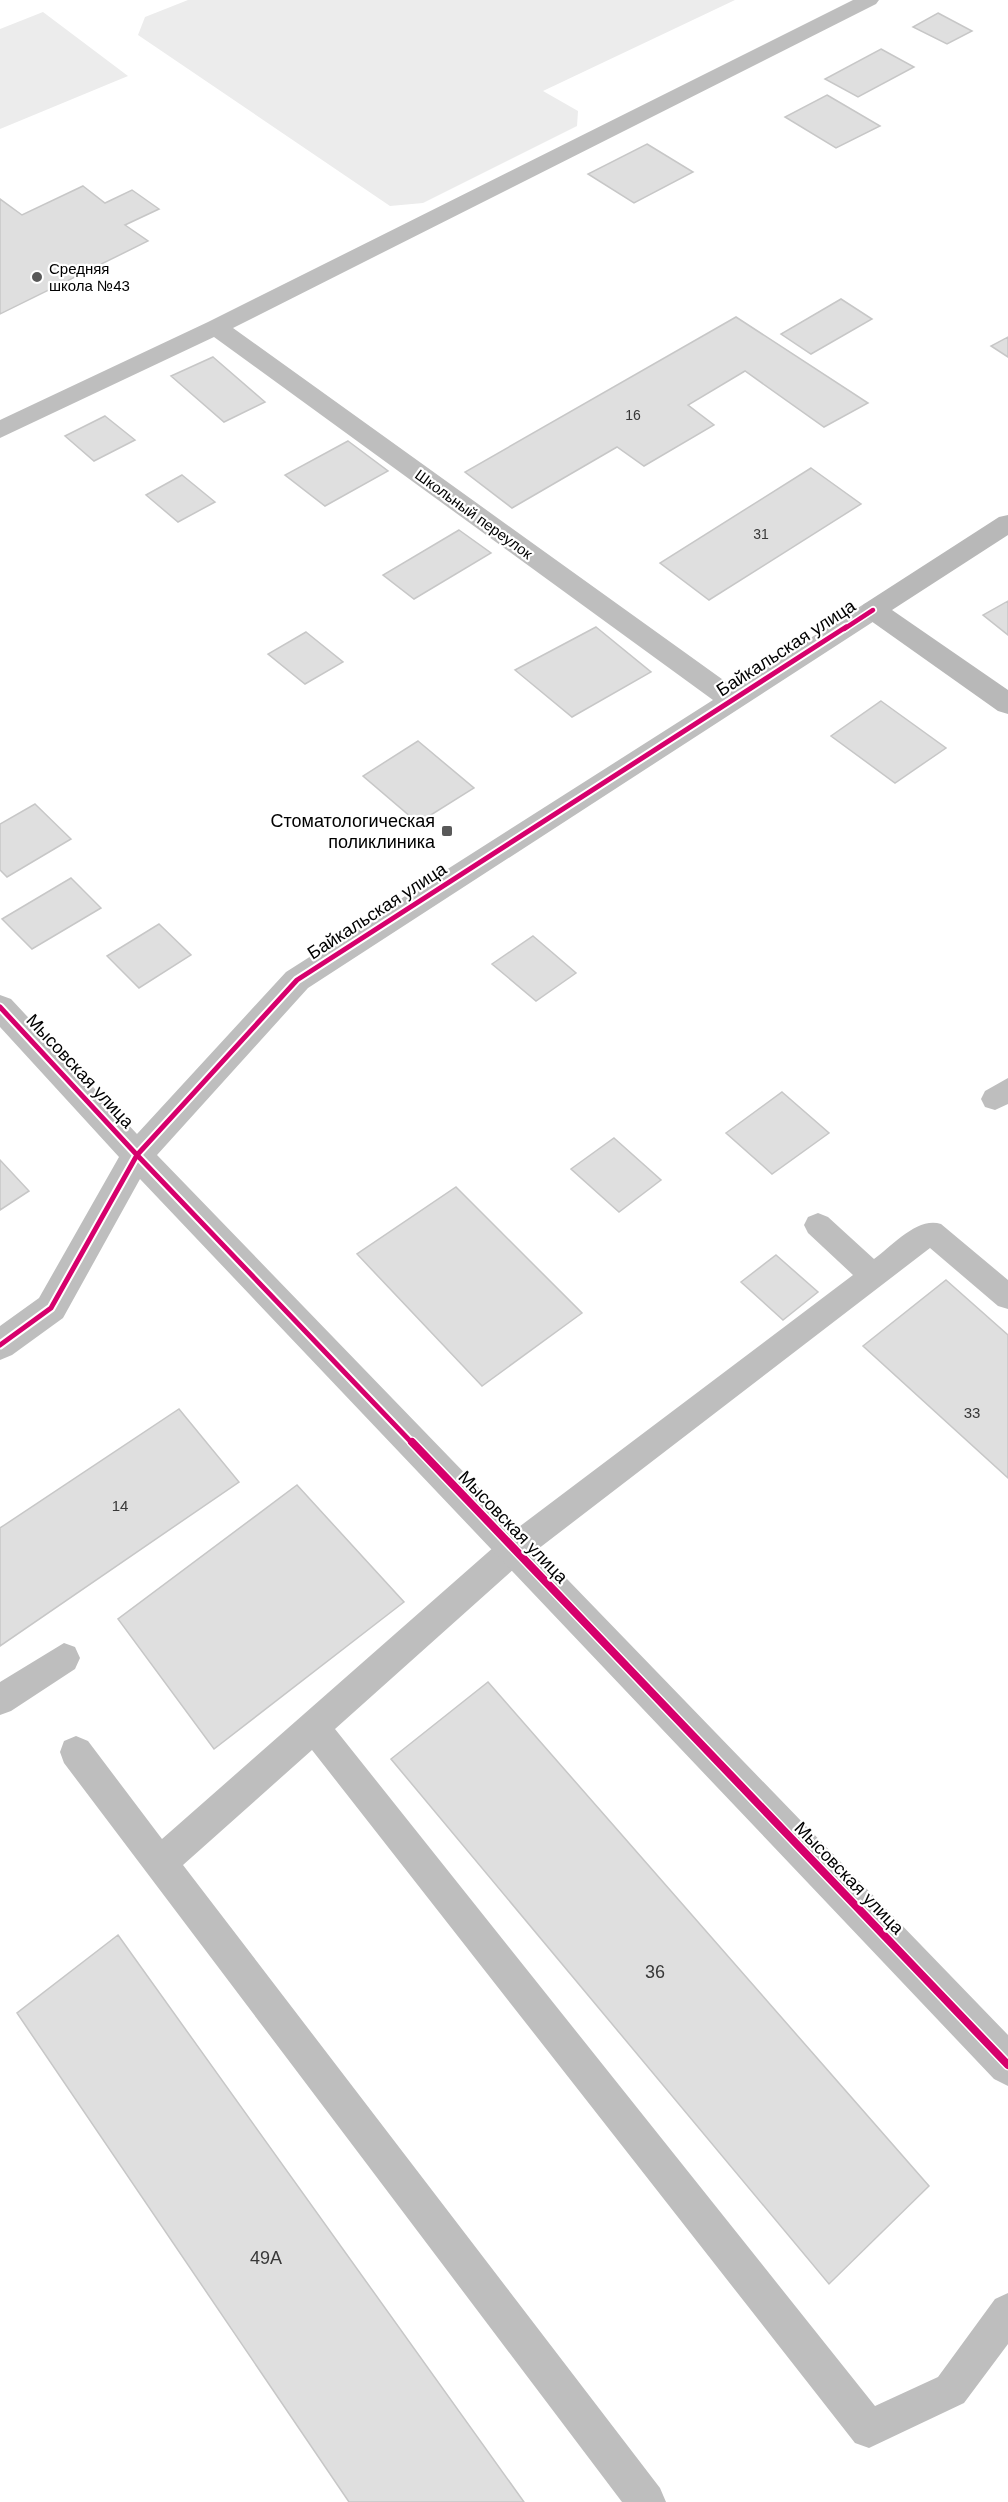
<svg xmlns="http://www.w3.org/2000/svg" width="1008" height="2502" font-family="Helvetica,sans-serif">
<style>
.green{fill:#ececec}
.building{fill:#dfdfdf;stroke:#c7c7c7;stroke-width:1.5}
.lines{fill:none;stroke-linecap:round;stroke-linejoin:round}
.service{fill:#bebebe;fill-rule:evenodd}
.minor{fill:#bebebe;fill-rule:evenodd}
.secondary{fill:#b8b8b8;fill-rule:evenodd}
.cycleway-far2-casing{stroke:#fff;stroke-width:8}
.cycleway-far1-casing{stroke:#fff;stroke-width:9}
.cycleway-casing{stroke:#fff;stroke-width:11}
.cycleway-far2{stroke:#d6006c;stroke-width:4.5}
.cycleway-far1{stroke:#d6006c;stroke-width:5}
.cycleway{stroke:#d6006c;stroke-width:8}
.poi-dot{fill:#595959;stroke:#fff;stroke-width:2}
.labels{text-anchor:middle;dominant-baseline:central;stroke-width:4.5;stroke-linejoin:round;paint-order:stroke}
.far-number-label{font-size:14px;fill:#383838}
.far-poi-label{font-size:15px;fill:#000;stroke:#fff;text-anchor:start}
.far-street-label{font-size:15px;fill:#000;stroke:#fff}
.number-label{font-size:15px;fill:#383838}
.street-label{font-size:18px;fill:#000;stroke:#fff}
.poi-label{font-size:18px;fill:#000;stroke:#fff;text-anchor:end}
.near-number-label{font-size:18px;fill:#383838}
</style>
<rect width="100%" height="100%" fill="#fff"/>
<path class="green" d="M 188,0 L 735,0 L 543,91 L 578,111 L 577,126 L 423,203 L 390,206 L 138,35 L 145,17 Z
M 43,12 L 128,76 L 0,129 L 0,29 Z"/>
<path class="building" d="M 938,13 L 972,31 L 947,44 L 913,27 Z
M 881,49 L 914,67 L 858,97 L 825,79 Z
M 827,95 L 880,126 L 836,148 L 785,117 Z
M 647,144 L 693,172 L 634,203 L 588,174 Z
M 83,186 L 105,203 L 132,190 L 159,209 L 125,225 L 148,241 L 0,314 L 0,199 L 22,215 Z
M 841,299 L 872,319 L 811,354 L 781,334 Z
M 736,317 L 868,403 L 824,427 L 745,371 L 688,405 L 714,425 L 644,466 L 617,447 L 512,508 L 465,472 Z
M 1008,337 L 1008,357 L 991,346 Z
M 213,357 L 265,402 L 224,422 L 171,376 Z
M 105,416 L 135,440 L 94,461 L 65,436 Z
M 348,441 L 388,471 L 325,506 L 285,475 Z
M 811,468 L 861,504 L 709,600 L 660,563 Z
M 182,475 L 215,502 L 178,522 L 146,495 Z
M 459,530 L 491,553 L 414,599 L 383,575 Z
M 1008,601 L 1008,635 L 983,615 Z
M 596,627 L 651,672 L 572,717 L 515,670 Z
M 306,632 L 343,662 L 305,684 L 268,654 Z
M 881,701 L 946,748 L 895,783 L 831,736 Z
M 418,741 L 474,788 L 418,823 L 363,776 Z
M 35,804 L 71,839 L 7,877 L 0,870 L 0,824 Z
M 71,878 L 101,908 L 32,949 L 2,919 Z
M 159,924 L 191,955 L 139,988 L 107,956 Z
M 533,936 L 576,973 L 536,1001 L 492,964 Z
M 782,1092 L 829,1133 L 772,1174 L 726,1133 Z
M 614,1138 L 661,1180 L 619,1212 L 571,1169 Z
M 0,1160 L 29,1191 L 0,1210 Z
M 456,1187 L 582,1313 L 482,1386 L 357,1254 Z
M 776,1255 L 818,1292 L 783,1320 L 741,1282 Z
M 946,1280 L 1008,1335 L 1008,1478 L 863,1346 Z
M 179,1409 L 239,1482 L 0,1646 L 0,1528 Z
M 297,1485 L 404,1602 L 214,1749 L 118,1619 Z
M 488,1682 L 929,2186 L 829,2284 L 391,1759 Z
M 118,1935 L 524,2502 L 349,2502 L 17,2013 Z"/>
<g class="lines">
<path class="service" d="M 1008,1078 L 1008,1104 L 995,1110 L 985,1107 L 981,1099 L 985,1091 Z
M 818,1213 L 828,1217 L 874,1259 C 892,1246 918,1216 941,1224 L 1008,1280 L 1008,1309 L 998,1306 L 930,1248 L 525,1559 L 335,1729 L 875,2406 L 938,2377 L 995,2299 L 1008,2293 L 1008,2344 L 964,2403 L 869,2448 L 855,2443 L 312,1750 L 183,1865 L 660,2488 L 666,2502 L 622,2502 L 64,1763 L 60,1752 L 64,1741 L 76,1736 L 88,1741 L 162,1839 L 503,1539 L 853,1275 L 808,1233 L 804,1225 L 808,1217 Z
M 64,1643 L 75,1647 L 80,1658 L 75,1669 L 11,1711 L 0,1715 L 0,1682 Z"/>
<path class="minor" d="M 853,0 L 879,0 L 876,4 L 233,328 L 733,687 L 864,604 L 873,601 L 882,604 L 886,610 L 882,616 L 308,988 L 157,1155 L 1008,2035 L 1008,2086 L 994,2079 L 140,1179 L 63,1318 L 12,1355 L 0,1360 L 0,1326 L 39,1298 L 119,1157 L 0,1027 L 0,995 L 11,999 L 137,1134 L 286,972 L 713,700 L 214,337 L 0,438 L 0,420 L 208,322 Z"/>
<path class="secondary" d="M 1008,515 L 1008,535 L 892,610 L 1008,690 L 1008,714 L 998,711 L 864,616 L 860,610 L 864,604 L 999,517 Z"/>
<g class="cycleway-far2-casing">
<path id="cycleway-far2" d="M 844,629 L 873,610"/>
</g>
<g class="cycleway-far1-casing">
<path id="cycleway-far1" d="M 0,1007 L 137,1155 L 413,1444
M 0,1345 L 51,1308 L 137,1155 L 297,980 L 846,627"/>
</g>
<g class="cycleway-casing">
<path id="cycleway" d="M 412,1442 L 1008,2065"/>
</g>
<use href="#cycleway-far2" class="cycleway-far2"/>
<use href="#cycleway-far1" class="cycleway-far1"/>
<use href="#cycleway" class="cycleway"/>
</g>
<g class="poi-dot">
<circle cx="37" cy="277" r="6"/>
<rect x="441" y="825" width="12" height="12" rx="3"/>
</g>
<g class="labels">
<g class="far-number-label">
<text x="633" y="415">16</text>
<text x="761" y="534">31</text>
</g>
<g class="far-poi-label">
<text x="49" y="268">Средняя<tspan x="49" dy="17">школа №43</tspan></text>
</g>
<g class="far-street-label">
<text transform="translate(474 514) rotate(36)">Школьный переулок</text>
</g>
<g class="number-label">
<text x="972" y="1412">33</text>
<text x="120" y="1505">14</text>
</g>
<g class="street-label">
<text transform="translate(786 648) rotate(-33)">Байкальская улица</text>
<text transform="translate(377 911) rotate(-33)">Байкальская улица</text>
<text transform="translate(80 1071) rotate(47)">Мысовская улица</text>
<text transform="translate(513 1527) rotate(46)">Мысовская улица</text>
<text transform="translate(849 1878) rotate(46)">Мысовская улица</text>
</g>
<g class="poi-label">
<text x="435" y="821">Стоматологическая<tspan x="435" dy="21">поликлиника</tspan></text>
</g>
<g class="near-number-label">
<text x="655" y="1972">36</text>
<text x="266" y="2258">49А</text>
</g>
</g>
</svg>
